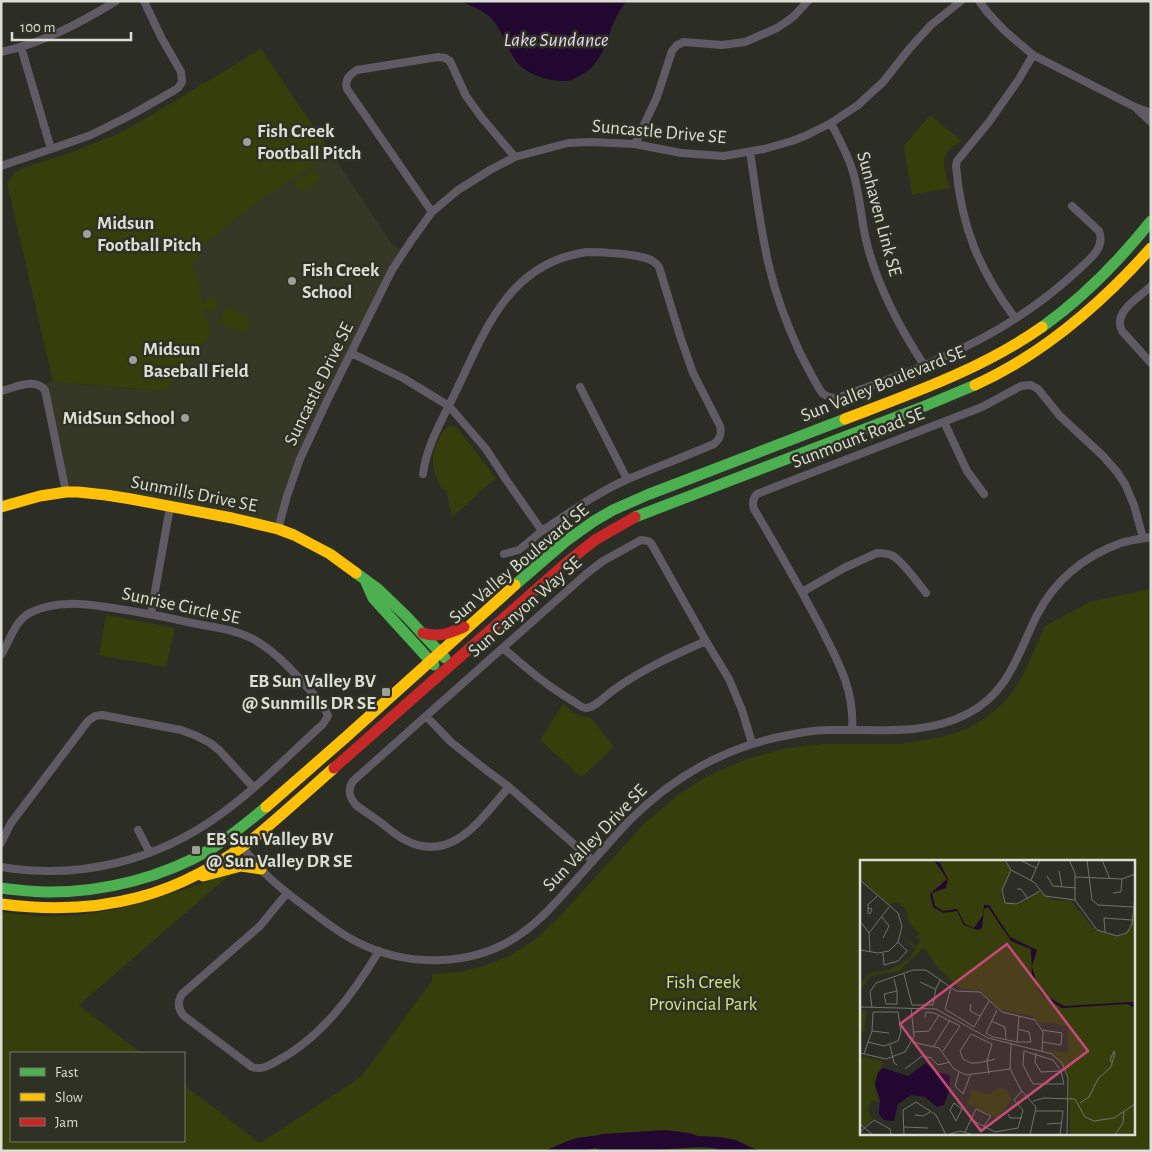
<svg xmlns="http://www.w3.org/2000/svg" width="1152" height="1152" font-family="'Alegreya Sans',sans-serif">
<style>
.built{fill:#343825}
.green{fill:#363e0c;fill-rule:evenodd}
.water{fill:#220831}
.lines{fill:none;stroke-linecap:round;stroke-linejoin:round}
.street{stroke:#605a64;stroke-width:8}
.fast{stroke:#4caf50;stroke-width:11}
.slow{stroke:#ffc107;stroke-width:11}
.jam{stroke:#c62828;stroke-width:11}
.poi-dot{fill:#9ea097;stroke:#2e3123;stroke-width:2}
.labels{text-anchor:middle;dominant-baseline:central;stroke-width:5;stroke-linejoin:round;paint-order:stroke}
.poi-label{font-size:19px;font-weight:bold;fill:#dbded4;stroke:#2e3123;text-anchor:start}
.street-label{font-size:19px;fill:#dbded4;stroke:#2e3123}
.park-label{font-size:19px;fill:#d1e488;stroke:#2e3123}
.water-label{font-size:20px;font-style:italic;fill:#e6d5f5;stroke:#2e3123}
.inset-road{fill:none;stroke:#72746c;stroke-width:1}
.view{fill:#c84a79;fill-opacity:0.15;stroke:#c84a79;stroke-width:2.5}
.inset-edge{fill:none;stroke:#dbded4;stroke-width:2.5}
</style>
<rect width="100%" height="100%" fill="#2c2e26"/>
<path class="built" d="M 328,148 L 392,244 L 404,252 L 300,459 L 278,529 L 66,492 L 55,433 L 40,385 L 53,382 L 164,391 L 210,335 L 194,265 L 199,252 L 206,242 Z"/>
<path class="green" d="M 261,49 L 328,148 L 318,156 L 321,161 L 265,197 L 206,242 L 199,252 L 194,265 L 204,305 L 211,297 L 219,303 L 212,313 L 204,308 L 211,335 L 164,391 L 53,382 L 7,183 L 14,173 L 25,167 L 67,154 L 118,134 L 160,110 Z
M 930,115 L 962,141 C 957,144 952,146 949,150 C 939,161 947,176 950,188 L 912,195 L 904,146 Z
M 314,169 L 322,179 L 302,192 L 293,183 Z
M 227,307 L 250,318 L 248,328 L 243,334 L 220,323 L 221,315 Z
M 451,426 L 457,428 L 496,478 L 452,517 L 446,490 L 441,488 C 433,468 429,461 438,441 C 442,434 444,428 451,426 Z
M 1151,589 L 1151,1151 L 1,1151 L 1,912 C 20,915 40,917 59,916 C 120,914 176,893 233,872 L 79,1005 L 141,1053 L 11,1053 L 11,1141 L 184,1141 L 184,1085 L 260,1143 L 361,1077 L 432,981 L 432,974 L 460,972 L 486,965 L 509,956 L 530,943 L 540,935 L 558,918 L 645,823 L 679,794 L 704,778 L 718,771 L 746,759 L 787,748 L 822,744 L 901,744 L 946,736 L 968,728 L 987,717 L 1003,703 L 1010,695 L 1022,678 L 1045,626 L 1090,602 ZM 861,861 L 1133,861 L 1133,1133 L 861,1133 Z
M 106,615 L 175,628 L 166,667 L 99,655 Z
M 563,704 C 572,711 578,718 590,717 L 614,747 L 583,776 L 579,775 L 540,740 Z"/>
<path class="water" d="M 461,1 L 627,1 C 608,21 610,50 591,68 C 586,73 578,77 572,80 C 555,84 526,75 516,61 C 507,49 501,28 491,18 C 483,10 471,6 461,1 Z
M 666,1130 L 689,1133 L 698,1136 L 720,1137 L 736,1140 L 750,1147 L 761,1151 L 725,1151 L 713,1148 L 700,1147 L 638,1151 L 605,1151 L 595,1148 L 585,1151 L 543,1151 C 554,1148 563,1142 574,1139 C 583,1136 593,1137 603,1134 Z"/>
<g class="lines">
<path class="street" d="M 979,1 L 988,13 L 1005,31 L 1033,55 L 1135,107 L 1151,113
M 21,47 L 51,149 L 91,135 L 131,115 L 175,90 L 178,88 L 182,82 L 181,72 L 161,37 L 144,1
M 1,52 C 43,43 80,23 116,1
M 1138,110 L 1151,122
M 831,123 C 839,139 848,155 853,172 C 860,195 861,218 866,240 C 877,286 899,327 924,365
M 635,144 L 657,97 L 672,51 L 677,45 L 684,42 L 722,45 L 745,42 L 777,28 L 786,22 L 794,16 L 808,1
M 750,152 C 756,190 760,229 769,266 C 776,296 787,325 800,353 C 807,366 814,381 822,393 C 827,397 831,398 837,398 C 872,385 909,373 943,357 C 992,336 1038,307 1077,271 C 1088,260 1106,249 1099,231 L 1072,206
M 1,166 L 51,149
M 432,212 L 347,89 C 344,80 350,74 357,70 L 438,57 L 445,58 L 450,61 L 466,96 L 482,118 L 515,157
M 1151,286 C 1139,298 1112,312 1122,331 L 1151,363
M 1015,318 C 979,270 961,226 956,166 L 957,161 L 989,122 L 1019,79 L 1033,55
M 351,353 L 403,378 L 449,406 L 486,449 L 505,478 L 542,531 C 570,512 598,492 628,479 C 657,467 686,456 714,444 C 720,439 722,434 720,426 L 693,373 L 681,339 L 659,267 C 657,264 655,262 651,260 C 642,256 619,253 609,253 C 602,252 594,252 586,252 C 581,253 576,254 572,255 C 506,271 483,335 457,389 C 444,417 427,443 423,474
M 580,387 L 627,479
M 1,391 C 15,388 34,377 45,390 L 66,492
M 944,422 L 967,471 L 984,494
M 278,529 L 287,496 L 300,459 L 326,403 L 392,270 L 411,241 L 432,212 L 458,190 L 490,170 L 515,157 L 568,143 L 590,142 L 635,144 L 681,153 L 724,156 L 764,149 L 792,141 L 805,136 L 831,123 L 858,105 L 883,82 L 910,48 L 931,25 L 961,1
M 504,554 L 519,550 L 542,531
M 802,592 L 844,568 L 877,553 C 883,553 888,553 893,556 C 902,561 919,584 926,593
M 151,614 L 170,507
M 503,648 C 526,668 547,686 573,701 C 577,704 582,708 586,708 C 595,708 607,694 615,689 C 643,669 674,655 706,641
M 1,655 C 11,639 15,618 34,611 C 44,607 57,604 68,604 C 83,603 98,606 113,608 C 140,612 166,617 192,623 C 212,627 233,629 251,638 C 274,650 292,670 308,688 C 316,697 324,705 328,716 L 323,724 C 290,754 257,788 221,814 C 157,861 79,880 1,867
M 426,716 L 353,781 C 347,790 349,797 356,805 C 365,812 375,818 384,825 C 390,830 396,835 403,839 C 452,866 481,818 509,787
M 852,730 C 855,688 836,658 818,622 C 798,584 776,546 754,509 C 752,503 753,498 757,494 L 982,407 L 1021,386 L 1031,385 L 1038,389 L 1060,416 L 1103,456 L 1117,472 L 1125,484 L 1134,505 L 1143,538
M 138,830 L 150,853
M 232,834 C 241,846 251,858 261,869 C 274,884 291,896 307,908 C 323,920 339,933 357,942 C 408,968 475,967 522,933 C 543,918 559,899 576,880 C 594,860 611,840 629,821 C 674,776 726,746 789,735 C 803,732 816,730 830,730 C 876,729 925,736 967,714 C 1009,693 1018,653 1037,615 C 1055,580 1085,556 1121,543 C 1131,540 1141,539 1151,537
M 1,843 L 11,823 L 88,721 L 95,716 L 102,715 L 181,730 L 197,736 L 210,743 L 219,750 L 253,787
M 593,861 L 509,787 L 486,770 L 451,742 L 426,716 L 586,574 L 603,561 L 641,540 L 648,541 L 651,543 L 706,641 L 729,679 L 742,710 L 752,743
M 287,893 L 260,926 L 182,994 C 177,1002 178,1009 184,1016 L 252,1067 C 262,1070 268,1066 277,1061 C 322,1037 353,994 379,951"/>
<path class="fast" d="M 1042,327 C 1084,297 1119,261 1151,221
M 635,517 L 920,408 L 975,385
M 356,573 L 378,589 L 407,617 L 445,658
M 366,582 L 373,598 L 434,665
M 515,585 L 566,541 L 594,521 L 613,510 L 647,495 L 845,419
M 1,888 C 17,890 34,892 50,892 C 105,892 164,877 211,849 C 230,837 248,822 266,807"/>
<path class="slow" d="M 975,385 C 1044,354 1101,304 1151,248
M 845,419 C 913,393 982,369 1042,327
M 1,507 L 40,496 L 66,492 L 78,492 L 106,495 L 131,499 L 232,518 L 278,529 L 294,535 L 330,554 L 356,573
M 266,807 L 346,737 L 515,585
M 203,876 L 241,866 L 261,869
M 1,904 C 101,917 181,897 260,833 C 285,812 309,790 334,768"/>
<path class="jam" d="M 423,633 C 438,638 450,633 464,627
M 334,768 L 565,564 L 595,540 L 635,517"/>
</g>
<g class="poi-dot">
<circle cx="247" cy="142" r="5"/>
<circle cx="87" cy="234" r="5"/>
<circle cx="292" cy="281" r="5"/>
<circle cx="133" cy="360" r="5"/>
<circle cx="185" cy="418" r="5"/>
<rect x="381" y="687" width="10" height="10" rx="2.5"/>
<rect x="191" y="845" width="10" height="10" rx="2.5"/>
</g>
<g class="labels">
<g class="poi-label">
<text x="257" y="131">Fish Creek<tspan x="257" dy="22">Football Pitch</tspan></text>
<text x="97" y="223">Midsun<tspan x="97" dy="22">Football Pitch</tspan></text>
<text x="302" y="270">Fish Creek<tspan x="302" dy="22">School</tspan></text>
<text x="143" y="349">Midsun<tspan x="143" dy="22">Baseball Field</tspan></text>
<text x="175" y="418" text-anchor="end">MidSun School</text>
<text x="376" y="681" text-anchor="end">EB Sun Valley BV<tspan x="376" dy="22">@ Sunmills DR SE</tspan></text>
<text x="206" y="839">EB Sun Valley BV<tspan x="206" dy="22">@ Sun Valley DR SE</tspan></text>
</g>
<g class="street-label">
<text transform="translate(659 132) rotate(5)">Suncastle Drive SE</text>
<text transform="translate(879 214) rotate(75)">Sunhaven Link SE</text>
<text transform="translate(319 384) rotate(-64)">Suncastle Drive SE</text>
<text transform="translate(883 384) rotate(-22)">Sun Valley Boulevard SE</text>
<text transform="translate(858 438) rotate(-21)">Sunmount Road SE</text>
<text transform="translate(194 494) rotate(11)">Sunmills Drive SE</text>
<text transform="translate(519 564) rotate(-40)">Sun Valley Boulevard SE</text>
<text transform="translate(181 606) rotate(12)">Sunrise Circle SE</text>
<text transform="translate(525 607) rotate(-41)">Sun Canyon Way SE</text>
<text transform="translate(595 838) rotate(-46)">Sun Valley Drive SE</text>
</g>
<g class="park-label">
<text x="703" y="982">Fish Creek<tspan x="703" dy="22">Provincial Park</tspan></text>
</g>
<g class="water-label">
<text x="556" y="40">Lake Sundance</text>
</g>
</g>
<g transform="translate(860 860)">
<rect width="275" height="275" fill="#2c2e26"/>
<path d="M 0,0 L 144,0 L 150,10 L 140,34 L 145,43 L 158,45 L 180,32 L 193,40 L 211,41 L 233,68 L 250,75 L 263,76 L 271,68 L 275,44 L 275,275 L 210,275 L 209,218 L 196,196 L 185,189 L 208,193 L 208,167 L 195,163 L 181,163 L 171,156 L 141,150 L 121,131 L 100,128 L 77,107 L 66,89 L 63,88 L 39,111 L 10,116 L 4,126 L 0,125 L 9,113 L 30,110 L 49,99 L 55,89 L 42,76 L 56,87 L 61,79 L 55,77 L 60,75 L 49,62 L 46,49 L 36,42 L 29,45 L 0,18 ZM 0,150 L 6,150 L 5,172 L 0,171 ZM 0,196 L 22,201 L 22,207 L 14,221 L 19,243 L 12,240 L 8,248 L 12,260 L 4,266 L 0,262 ZM 137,228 L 146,229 L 152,240 L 137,258 L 107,244 L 112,230 L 129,235 Z" fill="#363e0c"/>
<path d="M 74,0 L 80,3 L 88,19 L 86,28 L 72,33 L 75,46 L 83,51 L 97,49 L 105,64 L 114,68 L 123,55 L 124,45 L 129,45 L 150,77 L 177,90 L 172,106 L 177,125 L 186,136 L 204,146 L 271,142 L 275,143 L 275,148 L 267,144 L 202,148 L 186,138 L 179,130 L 172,115 L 171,89 L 151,81 L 128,47 L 124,49 L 122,68 L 118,70 L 104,65 L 97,51 L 83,53 L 73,47 L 70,34 L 87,19 ZM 66,203 L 75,212 L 90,215 L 89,231 L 84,245 L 77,247 L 65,237 L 51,235 L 38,244 L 34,261 L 24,260 L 19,254 L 20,239 L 15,225 L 18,212 L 23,208 L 48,216 Z" fill="#220831"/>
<path class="inset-road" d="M 145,0 L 151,10 L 174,22 L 185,36 L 215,40M 160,0 L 176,8M 209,0 L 215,13 L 215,40 L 237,70 L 257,76 L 267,73 L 272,64 L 275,36M 227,0 L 232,40 L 238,45 L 273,47M 242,0 L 250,19M 151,10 L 142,30 L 145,43 L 157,44 L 180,31M 199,11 L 202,27M 187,16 L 193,26 L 216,28M 215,17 L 262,19 L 275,14M 0,20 L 38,53 L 42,66 L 38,82 L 29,91 L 18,93 L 0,90M 171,20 L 180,0M 157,29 L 161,29 L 168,39M 253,33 L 261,32 L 262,19M 8,48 L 12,49 L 10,54 L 8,53 L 8,44 L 9,44 L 17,36M 22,57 L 29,66 L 23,78M 0,61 L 9,73 L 10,92M 245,72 L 244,58 L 272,60M 9,73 L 29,47M 23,93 L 24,105 L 38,101 L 47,91 L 38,82M 44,114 L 52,145 L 73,145 L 76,128 L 81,119M 34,119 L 37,131 L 24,134 L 26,144 L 37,144 L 37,131M 60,122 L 75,129M 91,128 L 85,149 L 114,167 L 129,141M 111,144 L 110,151 L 120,156M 0,147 L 76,149 L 128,178 L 192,194 L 202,203 L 208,218 L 207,275M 12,148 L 10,132 L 16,123 L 53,110 L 66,110 L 96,131 L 120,132 L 142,152 L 175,160 L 183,172 L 182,191M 137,150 L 126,173 L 133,177 L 157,182 L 159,156M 65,157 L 66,152 L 74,153 L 100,166 L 83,191M 131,161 L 145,167 L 146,179M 182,170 L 202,173 L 201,185 L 183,182M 12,171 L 29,173M 54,172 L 69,171 L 79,155M 52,182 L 79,188 L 94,209 L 106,215 L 150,209M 157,182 L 171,182 L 169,172 L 158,169M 151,183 L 150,209 L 161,230 L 176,247 L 170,275M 30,185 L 34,203 L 37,205M 74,186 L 90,160M 164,191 L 193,200 L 201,211 L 204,224 L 173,224 L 163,205 ZM 0,193 L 26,199 L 45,192 L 54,176 L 51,148M 176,193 L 175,202 L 181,212 L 201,211M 4,194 L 8,182 L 12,171 L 13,152 L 38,152 L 41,172 L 38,181 L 24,186 L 8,182M 45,209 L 62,196 L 71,198 L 78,205 L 90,202M 99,212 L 95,226 L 103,234 L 110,216M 129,214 L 127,201 L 132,184 L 111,174 L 100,191 L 103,199 L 111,203 L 117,203 L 132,200 L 135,199M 173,241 L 184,238 L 215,239 L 225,257 L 234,261 L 254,258 L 275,244M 94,243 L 102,249 L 96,261 L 90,250 ZM 220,243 L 229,237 L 238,219 L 250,208 L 252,204 L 252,203 L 253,200 L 255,193 L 254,191 L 250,200 L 252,203M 176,251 L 203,251 L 200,275M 148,254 L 150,258 L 162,258M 55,255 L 63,256 L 70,252M 110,259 L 135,272 L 158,268 L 163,250 L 154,240 L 162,231M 0,264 L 13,275M 187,264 L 202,263M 44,267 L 68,268M 0,272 L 14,260 L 30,269 L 31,275M 105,272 L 116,249 L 131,256 L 124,266M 44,275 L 43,250 L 56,242 L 76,255 L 86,275M 87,275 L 100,271 L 114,275M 255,275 L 263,263 L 264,252"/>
<path class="view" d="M 147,84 L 228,191 L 121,271 L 40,164 Z"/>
<rect width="275" height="275" class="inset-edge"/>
</g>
<rect width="1152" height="1152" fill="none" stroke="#dbded4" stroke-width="5"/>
<rect x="10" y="1052" width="175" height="90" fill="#2e3123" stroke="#73766a"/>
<rect x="20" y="1068" width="25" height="8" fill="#4caf50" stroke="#73766a"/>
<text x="55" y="1077" font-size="15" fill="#dbded4">Fast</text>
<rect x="20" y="1093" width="25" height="8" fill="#ffc107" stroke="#73766a"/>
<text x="55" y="1102" font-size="15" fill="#dbded4">Slow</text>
<rect x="20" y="1118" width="25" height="8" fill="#c62828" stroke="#73766a"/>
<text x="55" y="1127" font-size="15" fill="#dbded4">Jam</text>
<path d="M12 32v8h119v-8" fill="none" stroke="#dbded4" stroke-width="2.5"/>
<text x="20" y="32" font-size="15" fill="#dbded4" stroke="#2e3123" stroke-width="4" paint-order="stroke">100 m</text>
</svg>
